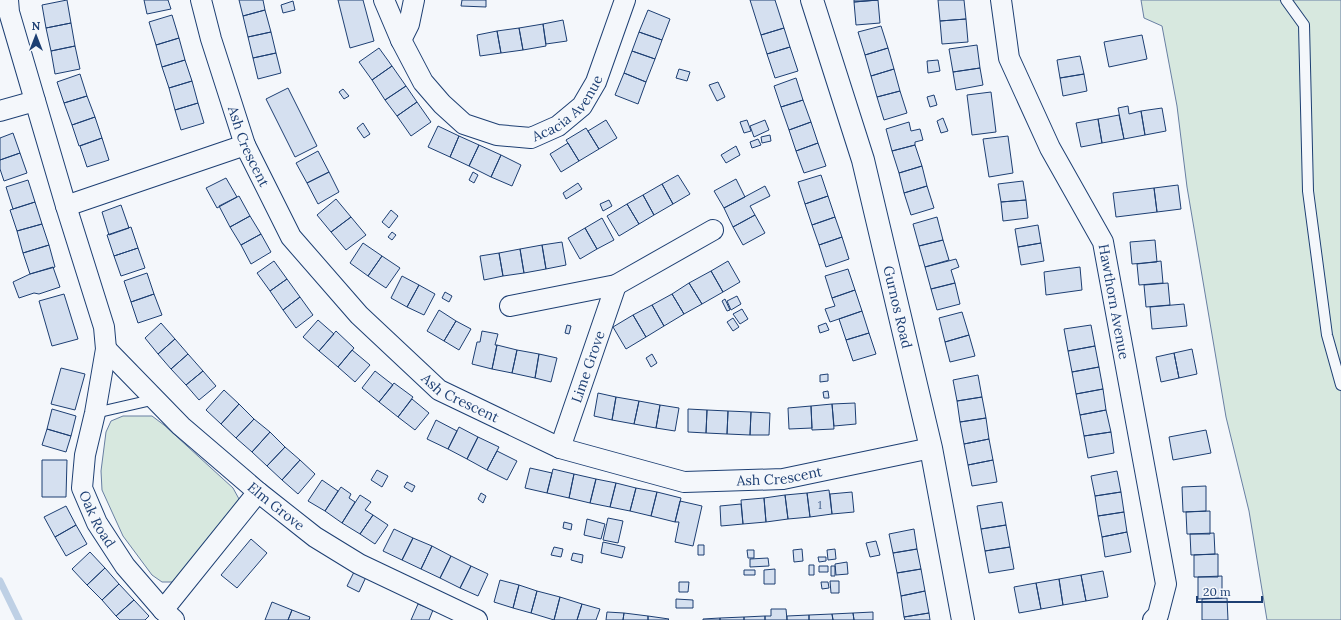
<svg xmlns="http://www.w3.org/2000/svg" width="1341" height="620" font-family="Lora,serif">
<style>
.green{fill:#d7e8df;stroke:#687fa3}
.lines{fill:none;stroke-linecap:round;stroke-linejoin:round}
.stream{stroke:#bed0e5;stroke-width:7}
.building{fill:#d5e0f0;stroke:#1d3f73}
.lane-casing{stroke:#1d3f73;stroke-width:12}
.street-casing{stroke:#1d3f73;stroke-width:22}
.secondary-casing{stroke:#1d3f73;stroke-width:24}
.lane{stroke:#f4f7fb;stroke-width:10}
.street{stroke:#f4f7fb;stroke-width:20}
.secondary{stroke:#f4f7fb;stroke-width:22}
.labels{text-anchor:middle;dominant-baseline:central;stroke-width:3;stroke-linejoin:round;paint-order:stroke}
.number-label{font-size:12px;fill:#4b6792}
.street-label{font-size:14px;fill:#1d3f73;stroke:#f4f7fb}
</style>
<rect width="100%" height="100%" fill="#f4f7fb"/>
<path class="green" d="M 1141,0 L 1341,0 L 1341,620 L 1267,620 L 1249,511 L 1226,417 L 1187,187 L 1177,106 L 1162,26 L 1144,18 Z
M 123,416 L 152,416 L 164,425 L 233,488 L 239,499 L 233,511 L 173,582 L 162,582 L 152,575 L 123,536 L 102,490 L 101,471 L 106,432 L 111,421 Z"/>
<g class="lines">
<path class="stream" d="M 0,581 L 19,620"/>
</g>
<path class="building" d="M 67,0 L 71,23 L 46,28 L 42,5 Z
M 144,0 L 168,0 L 171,9 L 147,14 Z
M 239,0 L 263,0 L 265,10 L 243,16 Z
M 338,0 L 363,0 L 374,41 L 350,48 Z
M 462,0 L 486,0 L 486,7 L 461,6 Z
M 750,0 L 775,0 L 784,28 L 761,35 Z
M 854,0 L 878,0 L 854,2 Z
M 878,0 L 880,23 L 856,25 L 854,2 Z
M 938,0 L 964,0 L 966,19 L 940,21 Z
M 293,1 L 295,10 L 283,13 L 281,5 Z
M 265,10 L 271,32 L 248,37 L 243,16 Z
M 648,10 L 670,19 L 662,40 L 639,32 Z
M 172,15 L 179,38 L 156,45 L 149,22 Z
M 966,19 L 968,42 L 942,44 L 940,21 Z
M 563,20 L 567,41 L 546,44 L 543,24 Z
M 71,23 L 75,46 L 51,51 L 46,28 Z
M 543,24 L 546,46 L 523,50 L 519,28 Z
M 881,26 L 888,48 L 865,55 L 858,32 Z
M 519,28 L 523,50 L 501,53 L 497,31 Z
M 784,28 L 790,47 L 767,54 L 761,35 Z
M 497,31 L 501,53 L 480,56 L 477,35 Z
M 271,32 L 276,53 L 253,58 L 248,37 Z
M 639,32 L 662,40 L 655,59 L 632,51 Z
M 1142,35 L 1147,59 L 1109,67 L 1104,42 Z
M 179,38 L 185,60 L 162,67 L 156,45 Z
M 977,45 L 980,68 L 953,72 L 949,49 Z
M 75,46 L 80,69 L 55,74 L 51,51 Z
M 790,47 L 798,71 L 775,78 L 767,54 Z
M 379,48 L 392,66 L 372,80 L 359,62 Z
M 888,48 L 894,69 L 871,76 L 865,55 Z
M 632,51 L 655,59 L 646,82 L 624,73 Z
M 276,53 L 281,73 L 258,79 L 253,58 Z
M 1080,56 L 1084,74 L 1060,78 L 1057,60 Z
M 185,60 L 192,81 L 169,88 L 162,67 Z
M 938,60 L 940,71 L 928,73 L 927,61 Z
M 392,66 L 406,86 L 385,100 L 372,80 Z
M 980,68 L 983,85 L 956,90 L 953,72 Z
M 679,69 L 690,72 L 687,81 L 676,78 Z
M 894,69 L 900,91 L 877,97 L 871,76 Z
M 624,73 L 646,82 L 638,104 L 615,95 Z
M 80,74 L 87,96 L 64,103 L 57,82 Z
M 1084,74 L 1087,91 L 1063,96 L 1060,78 Z
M 796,78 L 803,100 L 781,107 L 774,86 Z
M 192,81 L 198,103 L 175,110 L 169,88 Z
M 718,82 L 725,97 L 717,101 L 709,85 Z
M 406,86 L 417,102 L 397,116 L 385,100 Z
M 288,88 L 317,146 L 295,157 L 266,99 Z
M 343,89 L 349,96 L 344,99 L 339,92 Z
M 900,91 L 907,113 L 884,120 L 877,97 Z
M 991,92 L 996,132 L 972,135 L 967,95 Z
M 934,95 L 937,105 L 930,107 L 927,97 Z
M 87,96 L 95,117 L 72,125 L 64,103 Z
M 803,100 L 811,122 L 789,130 L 781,107 Z
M 417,102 L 431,122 L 411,136 L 397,116 Z
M 198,103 L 204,123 L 181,130 L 175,110 Z
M 1128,106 L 1129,114 L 1141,111 L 1145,135 L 1124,139 L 1118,108 Z
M 1162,108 L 1166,131 L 1145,135 L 1141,111 Z
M 1119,115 L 1124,139 L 1102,143 L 1098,119 Z
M 95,117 L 102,138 L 79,146 L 72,125 Z
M 943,118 L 948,131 L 941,133 L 937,121 Z
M 1098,119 L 1102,143 L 1081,147 L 1076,123 Z
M 606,120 L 617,138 L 599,149 L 588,131 Z
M 747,120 L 751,131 L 744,133 L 740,122 Z
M 765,120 L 769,130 L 754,137 L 750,126 Z
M 811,122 L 818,143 L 796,151 L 789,130 Z
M 909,122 L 911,131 L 920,129 L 923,140 L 915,142 L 915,145 L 892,151 L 886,129 Z
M 363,123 L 370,134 L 364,138 L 357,128 Z
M 438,126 L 459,136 L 450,157 L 428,147 Z
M 586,128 L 599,149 L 579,161 L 566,140 Z
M 13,133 L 20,153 L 0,160 L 0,138 Z
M 770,135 L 771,141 L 762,143 L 761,137 Z
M 459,136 L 479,145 L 469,166 L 450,157 Z
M 1008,136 L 1013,173 L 989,177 L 983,139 Z
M 102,138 L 109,160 L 87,167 L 80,146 Z
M 758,139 L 761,145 L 752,148 L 750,142 Z
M 568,143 L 579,161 L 561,172 L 550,154 Z
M 818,143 L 826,166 L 804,173 L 796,151 Z
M 479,145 L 501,155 L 491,177 L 469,166 Z
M 915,145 L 922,166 L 899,173 L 892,151 Z
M 736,146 L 740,155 L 726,163 L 721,155 Z
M 318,151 L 329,172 L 307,183 L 296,163 Z
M 20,153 L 27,173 L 4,181 L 0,169 L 0,160 Z
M 501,155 L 521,165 L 512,186 L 491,177 Z
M 922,166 L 927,186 L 904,193 L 899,173 Z
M 329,172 L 339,192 L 318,204 L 307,183 Z
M 473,172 L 478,175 L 474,183 L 469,180 Z
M 678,175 L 690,194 L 673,204 L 662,184 Z
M 821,175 L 828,196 L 805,204 L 798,182 Z
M 226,178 L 237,197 L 217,208 L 206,188 Z
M 736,179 L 745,197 L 724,208 L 714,191 Z
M 28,180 L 35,202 L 13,209 L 6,187 Z
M 1023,181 L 1026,200 L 1001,202 L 998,184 Z
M 578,183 L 582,189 L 566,199 L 563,193 Z
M 662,184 L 673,204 L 654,215 L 643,195 Z
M 1178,185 L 1181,209 L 1157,212 L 1154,188 Z
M 765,186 L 770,196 L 750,206 L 755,215 L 733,227 L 724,208 Z
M 927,186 L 934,208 L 911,215 L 904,193 Z
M 1154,188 L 1157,212 L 1116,217 L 1113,193 Z
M 643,195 L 654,215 L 639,224 L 627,204 Z
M 239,196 L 250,216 L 230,227 L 219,206 Z
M 828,196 L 835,217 L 812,225 L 805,204 Z
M 336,199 L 351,217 L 331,232 L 317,215 Z
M 609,200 L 612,206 L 603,211 L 600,204 Z
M 1026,200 L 1028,218 L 1003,221 L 1001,202 Z
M 35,202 L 42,224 L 17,231 L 10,210 Z
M 627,204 L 639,224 L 619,236 L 607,216 Z
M 121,205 L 129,228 L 109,235 L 102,212 Z
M 391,210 L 398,216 L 389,228 L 382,222 Z
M 755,215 L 765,233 L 743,245 L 733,227 Z
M 250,216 L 261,234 L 241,245 L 230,227 Z
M 351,217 L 366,235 L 346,250 L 331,232 Z
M 835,217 L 842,237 L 819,245 L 812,225 Z
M 937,217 L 943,240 L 919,246 L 913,224 Z
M 602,218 L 614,240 L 597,249 L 585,228 Z
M 42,224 L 49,245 L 23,253 L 17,231 Z
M 1038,225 L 1041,243 L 1018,247 L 1015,229 Z
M 131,227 L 138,248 L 114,256 L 107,235 Z
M 585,228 L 597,249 L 580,259 L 568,238 Z
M 392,232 L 396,235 L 392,240 L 388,237 Z
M 261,234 L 271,252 L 251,264 L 241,245 Z
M 842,237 L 849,259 L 826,267 L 819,245 Z
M 943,240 L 949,260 L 925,267 L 919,246 Z
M 1155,240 L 1157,262 L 1132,264 L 1130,242 Z
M 562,242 L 566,265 L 546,269 L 542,245 Z
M 363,243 L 382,256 L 368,276 L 350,263 Z
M 1041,243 L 1044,261 L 1021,265 L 1018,247 Z
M 49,245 L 55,267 L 30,274 L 23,253 Z
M 542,245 L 546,269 L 524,273 L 520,249 Z
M 138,248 L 145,268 L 121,276 L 114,256 Z
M 520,249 L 524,273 L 503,276 L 499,253 Z
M 499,253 L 503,276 L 484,280 L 480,256 Z
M 382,256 L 400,268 L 386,288 L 368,276 Z
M 956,259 L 959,267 L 951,270 L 955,283 L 931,289 L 925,267 Z
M 274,261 L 287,279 L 270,291 L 257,273 Z
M 728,261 L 740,282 L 723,292 L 711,271 Z
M 1161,261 L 1163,283 L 1139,285 L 1137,264 Z
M 53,267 L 60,287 L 39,294 L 34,293 L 19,298 L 13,282 L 30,274 Z
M 1080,267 L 1082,290 L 1046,295 L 1044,272 Z
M 848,269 L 855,290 L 832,298 L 825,276 Z
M 711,271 L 723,292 L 702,304 L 689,283 Z
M 147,273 L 154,294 L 131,302 L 124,281 Z
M 402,276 L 419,285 L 407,307 L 391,298 Z
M 287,279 L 300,297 L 283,310 L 270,291 Z
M 689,283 L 702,304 L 684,314 L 672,294 Z
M 955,283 L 960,304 L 937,310 L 931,289 Z
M 1168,283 L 1170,305 L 1146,307 L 1144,285 Z
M 419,285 L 435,294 L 424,315 L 407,307 Z
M 855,290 L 862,311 L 830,322 L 825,309 L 835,306 L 832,298 Z
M 445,292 L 452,296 L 449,302 L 442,298 Z
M 64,294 L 78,339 L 52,346 L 39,301 Z
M 154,294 L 162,315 L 138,323 L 131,302 Z
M 672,294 L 684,314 L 664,326 L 652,305 Z
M 737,296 L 741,304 L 731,310 L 727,301 Z
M 300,297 L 313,315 L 296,328 L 283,310 Z
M 725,299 L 730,310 L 727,311 L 722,301 Z
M 1184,304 L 1187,326 L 1152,329 L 1150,307 Z
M 652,305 L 664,326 L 646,337 L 633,315 Z
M 742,309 L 748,319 L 740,324 L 733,314 Z
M 439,310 L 456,321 L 444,341 L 427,331 Z
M 862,311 L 869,333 L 846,340 L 839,319 Z
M 962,312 L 969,335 L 945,342 L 939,318 Z
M 633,315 L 646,337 L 626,349 L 613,327 Z
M 733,318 L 739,327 L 733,331 L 727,322 Z
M 318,320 L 334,334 L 319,351 L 303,337 Z
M 456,321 L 471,329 L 459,350 L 444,341 Z
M 161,323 L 175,339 L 158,354 L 145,338 Z
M 826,323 L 829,330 L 820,333 L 818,326 Z
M 567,325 L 571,326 L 569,334 L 565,333 Z
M 1091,325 L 1095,346 L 1068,351 L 1064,329 Z
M 336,331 L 354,348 L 338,367 L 319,351 Z
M 482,331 L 498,334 L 495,345 L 497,345 L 492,369 L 472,364 L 477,342 L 480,342 Z
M 869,333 L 876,354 L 853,361 L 846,340 Z
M 969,335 L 975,356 L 950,362 L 945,342 Z
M 175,339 L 188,354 L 171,369 L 158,354 Z
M 497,345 L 517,350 L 512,373 L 492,369 Z
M 1095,346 L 1099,367 L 1072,372 L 1068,351 Z
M 1192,349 L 1197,374 L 1179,378 L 1174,353 Z
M 352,350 L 370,365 L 355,382 L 338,367 Z
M 517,350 L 539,354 L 535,378 L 512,373 Z
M 1174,353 L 1179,378 L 1161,382 L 1156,357 Z
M 188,354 L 203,371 L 186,385 L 171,369 Z
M 539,354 L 557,358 L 551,382 L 535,378 Z
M 652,354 L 657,363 L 651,367 L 646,358 Z
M 1099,367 L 1103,389 L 1076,394 L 1072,372 Z
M 61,368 L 85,374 L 75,410 L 51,404 Z
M 203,371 L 216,386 L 199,400 L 186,385 Z
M 375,371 L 393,385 L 379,402 L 362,388 Z
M 828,374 L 828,381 L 820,382 L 820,375 Z
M 978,375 L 982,397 L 957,401 L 953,380 Z
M 394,383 L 413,397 L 398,417 L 379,402 Z
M 1103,389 L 1106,410 L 1080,415 L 1076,394 Z
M 224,390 L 239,404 L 221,424 L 206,410 Z
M 828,391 L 829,398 L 824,398 L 823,392 Z
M 598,393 L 616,397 L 612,420 L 594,416 Z
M 616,397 L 639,401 L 634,424 L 612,420 Z
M 982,397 L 986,418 L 960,422 L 957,401 Z
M 412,399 L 429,413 L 415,430 L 398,417 Z
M 639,401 L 660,405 L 656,428 L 634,424 Z
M 855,403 L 856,424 L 834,426 L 832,404 Z
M 239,404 L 254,419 L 236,438 L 221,424 Z
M 832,404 L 834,429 L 812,430 L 811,406 Z
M 660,405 L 679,408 L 675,431 L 656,428 Z
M 811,406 L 812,428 L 789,429 L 788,408 Z
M 52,409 L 76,416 L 71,436 L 47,429 Z
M 688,409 L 707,410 L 706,433 L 688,432 Z
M 707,410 L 728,411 L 727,434 L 706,433 Z
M 1106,410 L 1111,432 L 1084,436 L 1080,415 Z
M 728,411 L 751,412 L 750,435 L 727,434 Z
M 751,412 L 770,413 L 769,435 L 750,435 Z
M 986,418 L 989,439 L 964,444 L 960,422 Z
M 254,419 L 270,432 L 252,452 L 236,438 Z
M 436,420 L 457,431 L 448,449 L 427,439 Z
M 459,427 L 478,437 L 467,459 L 448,449 Z
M 47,429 L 71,436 L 66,452 L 42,445 Z
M 1206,430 L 1211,453 L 1173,460 L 1169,437 Z
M 270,432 L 285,447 L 267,466 L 252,452 Z
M 1111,432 L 1114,453 L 1088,458 L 1084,436 Z
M 478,437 L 499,447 L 487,470 L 467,459 Z
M 989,439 L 993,460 L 968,465 L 964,444 Z
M 285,447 L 300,460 L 282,480 L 267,466 Z
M 497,451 L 517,461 L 507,480 L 487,470 Z
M 42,460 L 67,460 L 66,497 L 42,497 Z
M 300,460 L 315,474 L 298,494 L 282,480 Z
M 993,460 L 997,482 L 972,486 L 968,465 Z
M 530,468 L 552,473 L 547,493 L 525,488 Z
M 553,469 L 574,474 L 569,498 L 547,493 Z
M 377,470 L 388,476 L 382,487 L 371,480 Z
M 1117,471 L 1121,492 L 1095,496 L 1091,476 Z
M 574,474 L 596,479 L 590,503 L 569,498 Z
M 596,479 L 616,483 L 610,507 L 590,503 Z
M 322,480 L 338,491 L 325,511 L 308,501 Z
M 407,482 L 415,486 L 412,492 L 404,487 Z
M 616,483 L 636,488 L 630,511 L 610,507 Z
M 1206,486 L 1206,511 L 1183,512 L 1182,487 Z
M 341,487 L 351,494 L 349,498 L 355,502 L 342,523 L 325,511 Z
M 636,488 L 657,492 L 651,516 L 630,511 Z
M 829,490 L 832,514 L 810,517 L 807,493 Z
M 657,492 L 681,498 L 675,522 L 651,516 Z
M 852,492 L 854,512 L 832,514 L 830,494 Z
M 1121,492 L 1124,512 L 1098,516 L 1095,496 Z
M 481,493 L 486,496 L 483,503 L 478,499 Z
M 807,493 L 810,517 L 788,519 L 785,495 Z
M 360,495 L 371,502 L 365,510 L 373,515 L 360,534 L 342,523 Z
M 785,495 L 788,519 L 766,522 L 764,498 Z
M 764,498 L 766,522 L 743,524 L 741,500 Z
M 680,501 L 702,506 L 693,546 L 675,542 L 679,522 L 675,522 Z
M 1002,502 L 1006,525 L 981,529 L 977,506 Z
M 741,504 L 743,524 L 721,526 L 720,506 Z
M 66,506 L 76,525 L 55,537 L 44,517 Z
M 1210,511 L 1210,534 L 1187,534 L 1186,512 Z
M 1124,512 L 1127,532 L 1102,537 L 1098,516 Z
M 373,515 L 388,525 L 375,544 L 360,534 Z
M 608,518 L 623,521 L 618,543 L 603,540 Z
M 587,519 L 605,524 L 601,539 L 584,535 Z
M 564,522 L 572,524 L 571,530 L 563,528 Z
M 76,525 L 87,544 L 66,556 L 55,537 Z
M 1006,525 L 1010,547 L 985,551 L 981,529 Z
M 394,529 L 413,538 L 402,560 L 383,551 Z
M 914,529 L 917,549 L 893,553 L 889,534 Z
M 1127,532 L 1131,552 L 1105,557 L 1102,537 Z
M 1214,533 L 1215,554 L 1191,555 L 1190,534 Z
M 413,538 L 432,546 L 421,569 L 402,560 Z
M 251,539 L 267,553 L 237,588 L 221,575 Z
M 876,541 L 880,555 L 870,557 L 866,543 Z
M 603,542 L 625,547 L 622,558 L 601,553 Z
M 698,545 L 704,545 L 704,555 L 698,555 Z
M 432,546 L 451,556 L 440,578 L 421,569 Z
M 554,547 L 563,549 L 561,557 L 551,555 Z
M 1010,547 L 1014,569 L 989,573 L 985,551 Z
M 802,549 L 803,561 L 794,562 L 793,550 Z
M 835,549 L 836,559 L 828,560 L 827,550 Z
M 917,549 L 921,569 L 897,573 L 893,553 Z
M 747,550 L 754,550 L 754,558 L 748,558 Z
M 90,552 L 105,568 L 87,585 L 72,569 Z
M 573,553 L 583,555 L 582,563 L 571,560 Z
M 1218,554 L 1218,577 L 1194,577 L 1194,555 Z
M 451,556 L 471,566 L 460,588 L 440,578 Z
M 818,557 L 826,557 L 826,561 L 819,562 Z
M 768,558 L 769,566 L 750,567 L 750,559 Z
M 847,562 L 848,574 L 836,575 L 835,564 Z
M 809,565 L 814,565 L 814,575 L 809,575 Z
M 471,566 L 488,574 L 478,596 L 460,588 Z
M 819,566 L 828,566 L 828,572 L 819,572 Z
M 831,566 L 835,566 L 835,576 L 831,576 Z
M 105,568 L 119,584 L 102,600 L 87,585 Z
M 775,569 L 775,584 L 764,584 L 764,570 Z
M 921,569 L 925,591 L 901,596 L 897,573 Z
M 744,570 L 755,570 L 755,575 L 744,575 Z
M 1103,571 L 1108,597 L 1086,601 L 1081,575 Z
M 354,572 L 366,577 L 359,592 L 347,586 Z
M 1081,575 L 1086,601 L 1063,605 L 1059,579 Z
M 1222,576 L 1222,598 L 1198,599 L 1198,577 Z
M 1059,579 L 1063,605 L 1041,609 L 1036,583 Z
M 500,580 L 519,585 L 513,608 L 494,602 Z
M 830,581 L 839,581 L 839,593 L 831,593 Z
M 679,582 L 689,582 L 688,592 L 679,592 Z
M 821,582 L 828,582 L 829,588 L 822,589 Z
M 1036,583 L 1041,609 L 1019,613 L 1014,587 Z
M 119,584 L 134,600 L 116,616 L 102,600 Z
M 519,585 L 537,591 L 531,613 L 513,608 Z
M 537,591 L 560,597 L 554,620 L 531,613 Z
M 925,591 L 929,613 L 904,617 L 901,596 Z
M 560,597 L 582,604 L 577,620 L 554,620 Z
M 1227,598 L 1228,620 L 1202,620 L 1202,599 Z
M 676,599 L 693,600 L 693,608 L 676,608 Z
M 134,600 L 149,616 L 145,620 L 120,620 L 116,616 Z
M 272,602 L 292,610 L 288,620 L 265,620 Z
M 418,604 L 433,610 L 429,620 L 411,620 Z
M 582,604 L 600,609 L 596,620 L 577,620 Z
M 771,609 L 786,609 L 787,620 L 765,620 L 765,616 L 771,616 Z
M 292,610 L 310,617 L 309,620 L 288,620 Z
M 607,612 L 624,613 L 623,620 L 606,620 Z
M 873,612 L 873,620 L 854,620 L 853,613 Z
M 624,613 L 648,616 L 648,620 L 623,620 Z
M 853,613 L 854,620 L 833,620 L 832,614 Z
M 929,613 L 930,620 L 905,620 L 904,617 Z
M 832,614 L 833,620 L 809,620 L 809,615 Z
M 809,615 L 809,620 L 787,620 L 787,616 Z
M 648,616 L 669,619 L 668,620 L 648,620 Z
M 765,616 L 765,620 L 744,620 L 744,617 Z
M 744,617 L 744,620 L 720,620 L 720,618 Z
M 720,618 L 720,620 L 703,620 L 703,619 Z"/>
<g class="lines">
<g class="lane-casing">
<path id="lane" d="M 1286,0 L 1304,25 L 1308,191 L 1327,335 L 1341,385
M 95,413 L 156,399"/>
</g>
<g class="street-casing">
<g id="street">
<path id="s1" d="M 8,0 L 9,12 L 66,206 L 104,327 L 106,349 L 95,413 L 85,455 L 82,488 L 97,523 L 125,566 L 163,610 L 174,620"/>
<path id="s2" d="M 201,0 L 211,39 L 245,145 L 291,237 L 359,315 L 439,390 L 560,448 L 684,482 L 783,479 L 931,448"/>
<path id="s3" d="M 384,0 L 401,40 L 423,82 L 442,104 L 464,124 L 497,135 L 531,138 L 558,126 L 582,106 L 596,82 L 625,0"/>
<path id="s4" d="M 1001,0 L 1009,58 L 1050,148 L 1103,242 L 1166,584 L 1158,615 L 1153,620"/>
<path d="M 401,40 L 409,24 L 414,0"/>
<path d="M 0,111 L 35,101"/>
<path d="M 66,206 L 245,145"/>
<path d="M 510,306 L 616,285 L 713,230"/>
<path id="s5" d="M 106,349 L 181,426 L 258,492 L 315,537 L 359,564 L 477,620"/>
<path id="s6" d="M 560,448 L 616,285"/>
<path d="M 163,610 L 258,492"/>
</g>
</g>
<g class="secondary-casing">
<g id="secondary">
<path id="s7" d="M 812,0 L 863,160 L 931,448 L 963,620"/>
</g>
</g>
<use href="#lane" class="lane"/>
<use href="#street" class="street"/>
<use href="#secondary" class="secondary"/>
</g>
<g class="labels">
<g class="number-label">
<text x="820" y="504">1</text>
</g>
<g class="street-label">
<text stroke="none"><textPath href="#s3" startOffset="267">Acacia Avenue</textPath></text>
<text stroke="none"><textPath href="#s2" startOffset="154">Ash Crescent</textPath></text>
<text stroke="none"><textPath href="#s4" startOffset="326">Hawthorn Avenue</textPath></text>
<text stroke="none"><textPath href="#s7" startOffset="319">Gurnos Road</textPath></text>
<text stroke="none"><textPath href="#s6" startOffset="86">Lime Grove</textPath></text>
<text stroke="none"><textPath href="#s2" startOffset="490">Ash Crescent</textPath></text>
<text stroke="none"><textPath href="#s2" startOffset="826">Ash Crescent</textPath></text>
<text stroke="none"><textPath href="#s5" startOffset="232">Elm Grove</textPath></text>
<text stroke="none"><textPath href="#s1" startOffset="539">Oak Road</textPath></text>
</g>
</g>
<g transform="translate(36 36)" stroke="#f4f7fb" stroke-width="3" paint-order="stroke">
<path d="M0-3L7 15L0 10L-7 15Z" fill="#1d3f73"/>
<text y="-6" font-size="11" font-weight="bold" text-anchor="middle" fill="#1d3f73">N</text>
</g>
<path d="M1197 596v6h65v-6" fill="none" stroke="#1d3f73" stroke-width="2"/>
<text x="1203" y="596" font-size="12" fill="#1d3f73" stroke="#f4f7fb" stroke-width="3" paint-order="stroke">20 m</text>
</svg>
